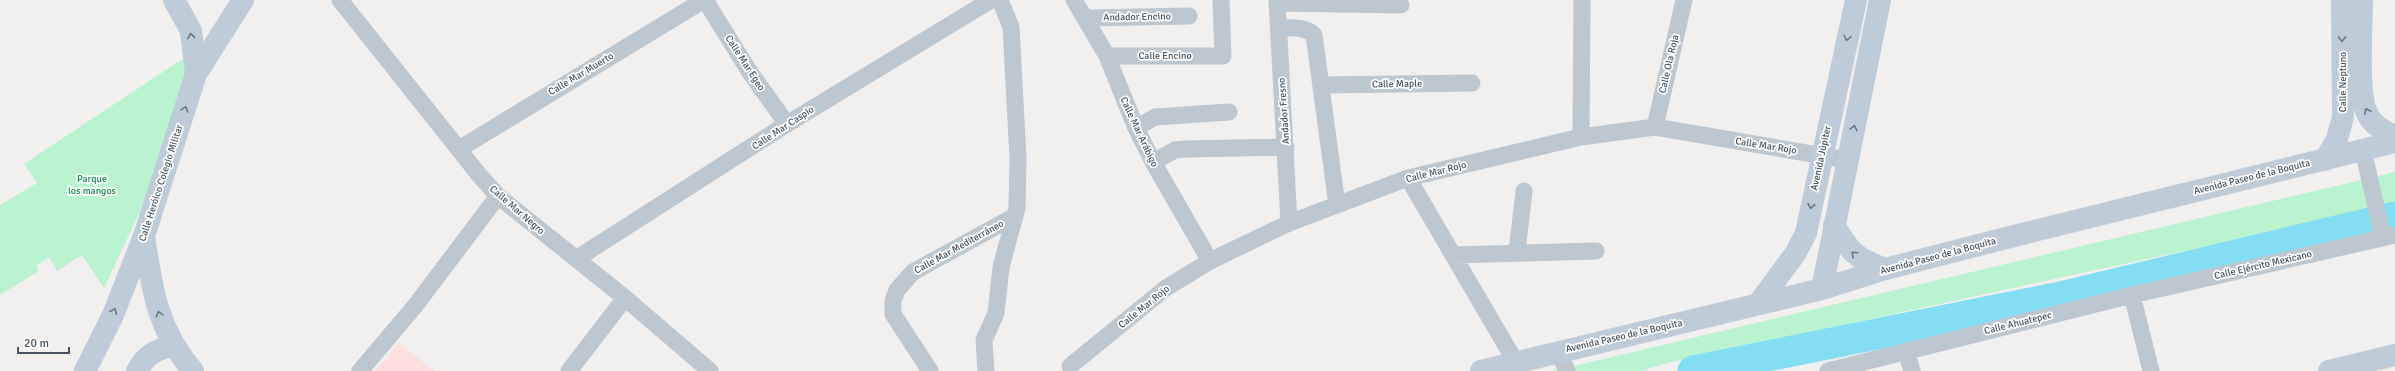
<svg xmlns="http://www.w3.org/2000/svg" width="2395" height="371" font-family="Signika,sans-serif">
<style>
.medical{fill:#fde0de}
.green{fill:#baf3cf}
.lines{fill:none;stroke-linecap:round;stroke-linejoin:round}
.river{stroke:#84def3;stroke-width:31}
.street{stroke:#bcc7cf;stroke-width:17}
.secondary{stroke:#becbd8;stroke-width:22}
.oneway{stroke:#6a7783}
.labels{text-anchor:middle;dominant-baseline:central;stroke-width:3.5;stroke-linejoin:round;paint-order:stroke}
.street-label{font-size:10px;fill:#46535e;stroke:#fff}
.park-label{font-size:10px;fill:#108649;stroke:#fff}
</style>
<rect width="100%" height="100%" fill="#f2efef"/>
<path class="medical" d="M 399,343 L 434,371 L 375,371 Z"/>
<path class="green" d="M 187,56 L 183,90 L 140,211 L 104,288 L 82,255 L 57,271 L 49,257 L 36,266 L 39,271 L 0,295 L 0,205 L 37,183 L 24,164 Z
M 2395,172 L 2395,205 L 2382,208 L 1667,363 L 1641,371 L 1553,371 Z"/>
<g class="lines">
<path class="river" d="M 1693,371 L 2056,298 L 2395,217"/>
<path class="street" d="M 340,0 L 480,176 L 498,196 L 625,298 L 710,371
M 705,0 L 749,71 L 787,124
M 1074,0 L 1107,56 L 1136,128 L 1153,162 L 1210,261
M 1277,0 L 1289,223
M 1278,3 L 1401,5
M 1086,18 L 1189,16
M 1279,28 C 1291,28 1305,26 1314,35 L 1337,205
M 1107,56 L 1223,56 L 1221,0
M 1322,85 L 1472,83
M 1655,127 L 1684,0
M 1136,128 L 1155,117 L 1229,112
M 1581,137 L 1582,0
M 459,149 L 704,0
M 2363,150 L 2383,237
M 1153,162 L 1175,150 L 1186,149 L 1286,147
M 1408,178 L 1515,361
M 1517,252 L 1524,191
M 1454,255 L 1596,251
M 576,259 L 787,124 L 991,0
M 2132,295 L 2151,371
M 1558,351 L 1567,371
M 1906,351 L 1912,371
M 1070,366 L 1166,288 L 1210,261 L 1289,223 L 1408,178 L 1581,137 L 1655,127 L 1847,160
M 360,371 L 415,306 L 498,196
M 569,371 L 625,298
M 930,371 L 893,314 L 893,301 L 897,290 L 913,272 L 1015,216
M 986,371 L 984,340 L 996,313 L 1001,267 L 1017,208 L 1018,158 L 1011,27 L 1000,0
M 1828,371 L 2132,295 L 2395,235"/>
<path class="secondary" d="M 174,0 L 191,31 L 196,74
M 2362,0 C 2362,26 2357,93 2367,113 C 2372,125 2384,131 2395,136
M 2325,160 L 2337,139 L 2343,117 L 2342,0
M 1834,225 C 1851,253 1854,257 1885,269
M 144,236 C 152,289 157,329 193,371
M 1822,289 L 1880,0
M 1758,304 L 1795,254 L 1806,233 L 1856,0
M 85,371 L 113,315 L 144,236 L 196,74 L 243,0
M 137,371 C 145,355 156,350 173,345
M 1481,371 L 1822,289 L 1885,269 L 2026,233 L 2395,142
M 2329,371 L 2395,355"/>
</g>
<defs><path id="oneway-chevron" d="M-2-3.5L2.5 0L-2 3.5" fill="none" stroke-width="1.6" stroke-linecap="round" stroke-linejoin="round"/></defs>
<g class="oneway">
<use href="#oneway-chevron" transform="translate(191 36) rotate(-100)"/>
<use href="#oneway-chevron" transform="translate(1847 38) rotate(103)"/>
<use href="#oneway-chevron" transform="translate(2342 39) rotate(90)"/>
<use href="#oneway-chevron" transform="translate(185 109) rotate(-72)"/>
<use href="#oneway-chevron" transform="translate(2367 111) rotate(-115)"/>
<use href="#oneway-chevron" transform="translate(1854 128) rotate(-78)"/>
<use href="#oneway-chevron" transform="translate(1811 206) rotate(101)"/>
<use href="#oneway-chevron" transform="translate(1854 254) rotate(-137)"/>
<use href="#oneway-chevron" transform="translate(114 311) rotate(-68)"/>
<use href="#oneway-chevron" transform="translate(159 314) rotate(-108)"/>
</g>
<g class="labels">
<g class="street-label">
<text transform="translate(1137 17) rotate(-1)">Andador Encino</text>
<text x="1165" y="56">Calle Encino</text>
<text transform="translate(745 63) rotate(57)">Calle Mar Egeo</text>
<text transform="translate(1669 64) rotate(-77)">Calle Ola Roja</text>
<text transform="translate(581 74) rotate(-31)">Calle Mar Muerto</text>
<text transform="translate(2343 82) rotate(-90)">Calle Neptuno</text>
<text transform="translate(1397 84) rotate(-1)">Calle Maple</text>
<text transform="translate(1284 111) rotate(-94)">Andador Fresno</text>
<text transform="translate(783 128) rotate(-33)">Calle Mar Caspio</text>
<text transform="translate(1139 132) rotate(65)">Calle Mar Arábigo</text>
<text transform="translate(1766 146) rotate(9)">Calle Mar Rojo</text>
<text transform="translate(1821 158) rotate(-78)">Avenida Júpiter</text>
<text transform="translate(1436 172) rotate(-14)">Calle Mar Rojo</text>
<text transform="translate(2252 177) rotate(-14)">Avenida Paseo de la Boquita</text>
<text transform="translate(161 183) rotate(-72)">Calle Heróico Colegio Militar</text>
<text transform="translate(517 210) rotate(41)">Calle Mar Negro</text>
<text transform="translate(959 247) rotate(-29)">Calle Mar Mediterráneo</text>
<text transform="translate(1938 256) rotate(-15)">Avenida Paseo de la Boquita</text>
<text transform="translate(2263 265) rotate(-13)">Calle Ejército Mexicano</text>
<text transform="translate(1144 307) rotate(-39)">Calle Mar Rojo</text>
<text transform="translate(2018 323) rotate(-14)">Calle Ahuatepec</text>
<text transform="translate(1624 336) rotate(-13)">Avenida Paseo de la Boquita</text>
</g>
<g class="park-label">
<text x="92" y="179">Parque<tspan x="92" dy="12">los mangos</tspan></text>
</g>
</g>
<path d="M18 347v6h51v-6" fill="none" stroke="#46535e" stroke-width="2"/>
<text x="24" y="347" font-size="12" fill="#46535e" stroke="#ffffff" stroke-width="3" paint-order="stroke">20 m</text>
</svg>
